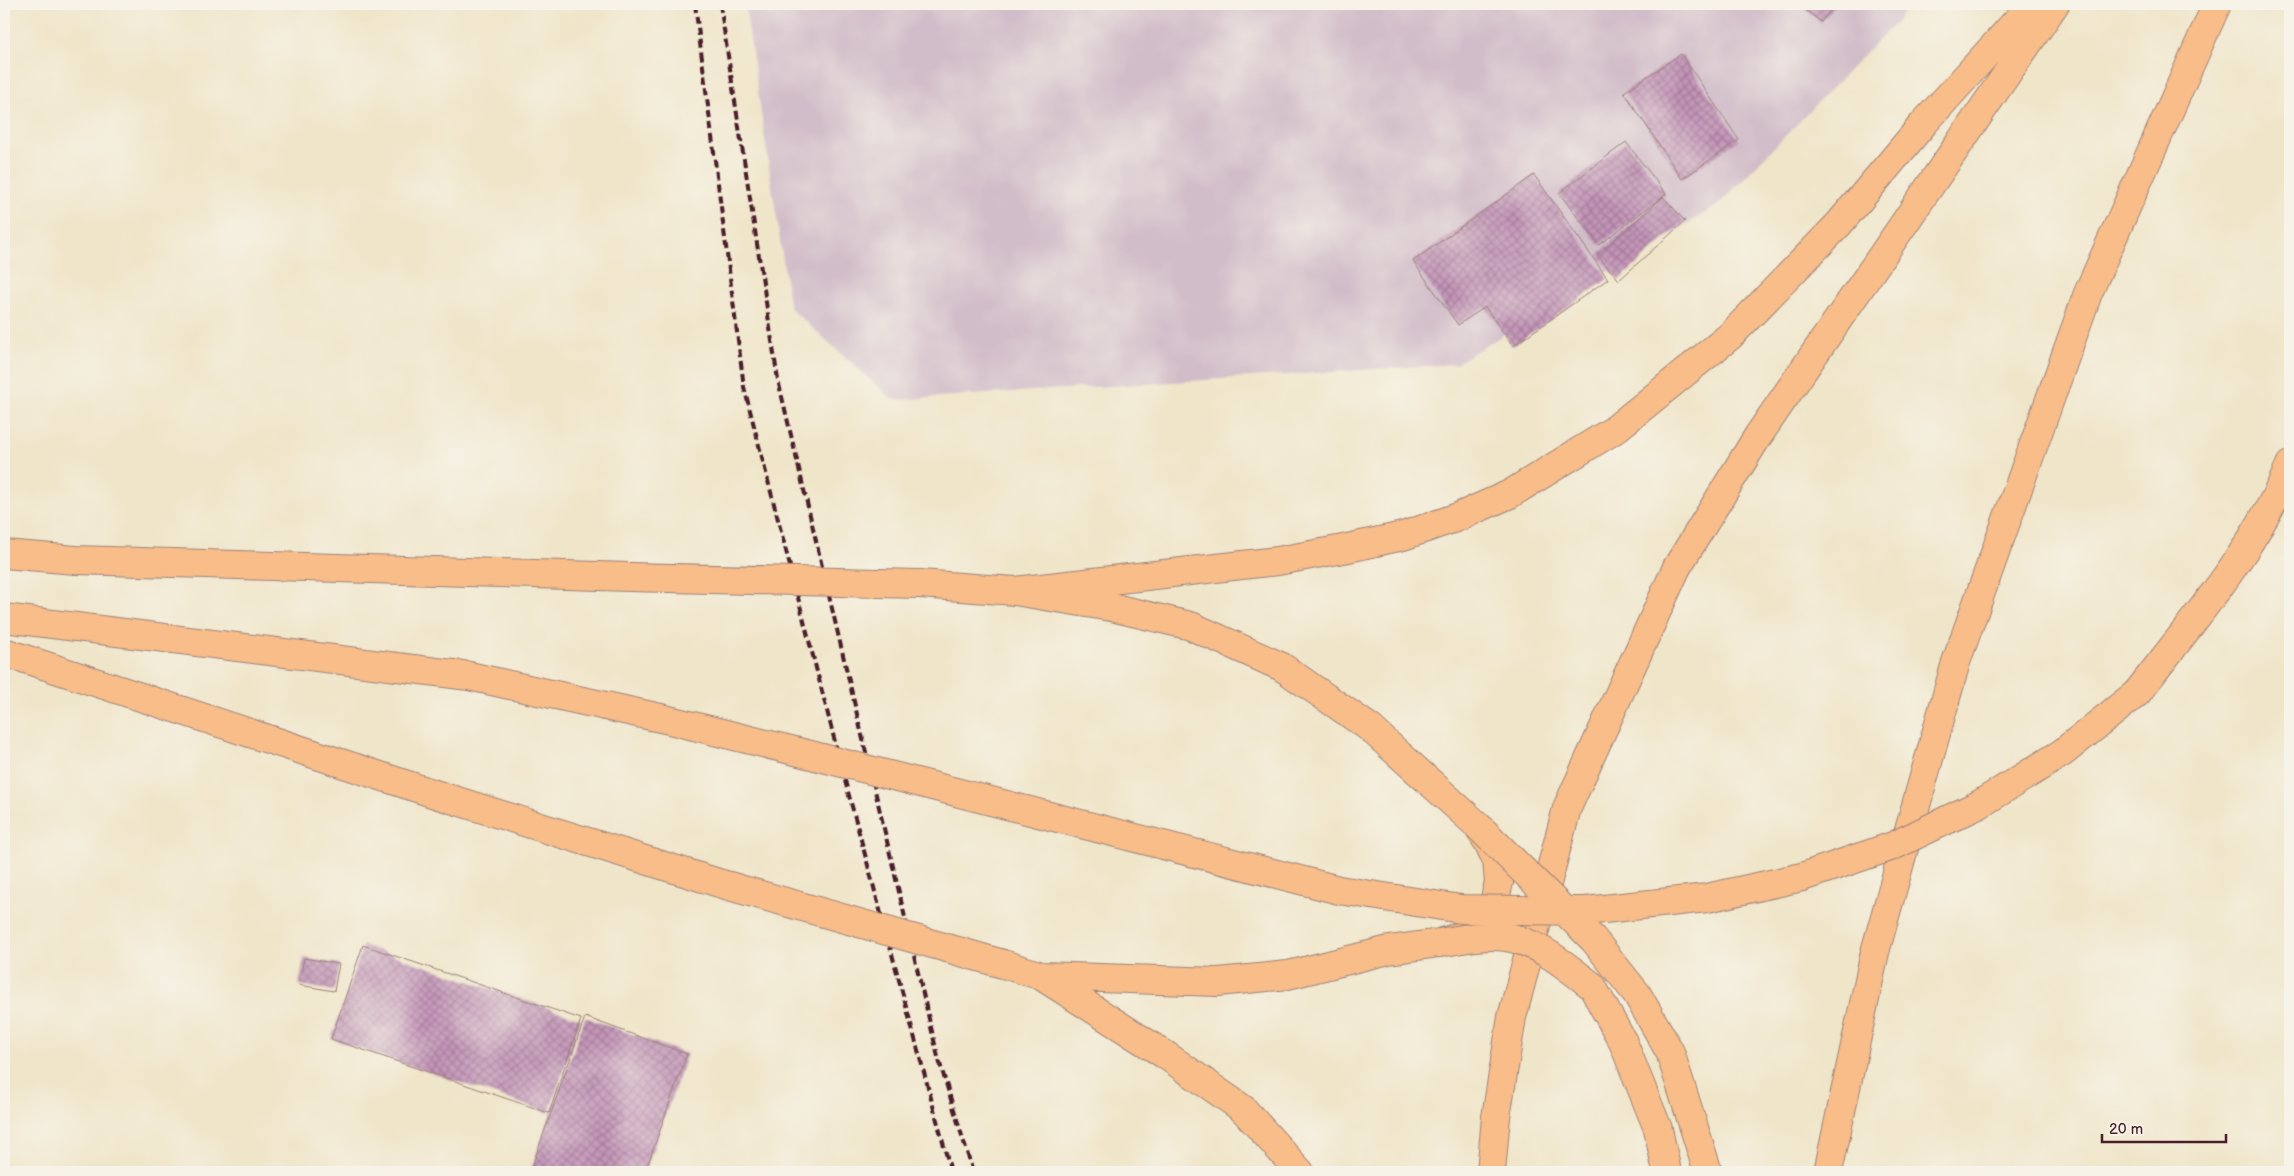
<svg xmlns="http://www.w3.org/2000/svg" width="2294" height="1176" font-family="'Balsamiq Sans',sans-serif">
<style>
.industrial{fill:#d1bdc9}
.building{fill:url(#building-cross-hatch)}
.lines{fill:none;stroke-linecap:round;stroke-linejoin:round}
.highway-casing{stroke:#9c827a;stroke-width:30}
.highway{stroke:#f8bd89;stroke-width:28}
.rail{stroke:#4a1f2b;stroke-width:4;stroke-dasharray:8 4;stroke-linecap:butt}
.highway-bridge-casing{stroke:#9c827a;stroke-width:30;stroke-linecap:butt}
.highway-bridge{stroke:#f8bd89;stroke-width:28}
</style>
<defs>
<pattern id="building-cross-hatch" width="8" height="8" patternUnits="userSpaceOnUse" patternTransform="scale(1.25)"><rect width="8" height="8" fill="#c394b8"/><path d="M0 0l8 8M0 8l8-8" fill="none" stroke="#a07896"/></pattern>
</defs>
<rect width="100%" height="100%" fill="#f7f3e8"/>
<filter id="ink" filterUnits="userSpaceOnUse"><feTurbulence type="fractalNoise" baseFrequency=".02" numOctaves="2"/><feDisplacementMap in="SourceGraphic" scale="10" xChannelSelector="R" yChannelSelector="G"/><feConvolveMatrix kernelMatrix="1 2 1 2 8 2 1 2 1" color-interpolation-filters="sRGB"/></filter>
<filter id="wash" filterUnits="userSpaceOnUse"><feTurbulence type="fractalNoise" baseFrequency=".0096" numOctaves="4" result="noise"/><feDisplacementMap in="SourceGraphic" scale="20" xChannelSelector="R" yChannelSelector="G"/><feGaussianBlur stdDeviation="1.12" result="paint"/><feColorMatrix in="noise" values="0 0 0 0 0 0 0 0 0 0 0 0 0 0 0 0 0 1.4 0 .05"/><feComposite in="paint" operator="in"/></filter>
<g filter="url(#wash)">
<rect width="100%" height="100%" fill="#efe5c9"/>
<path class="industrial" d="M 745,4 L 1909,4 L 1896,22 L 1718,205 L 1455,364 L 893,400 L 790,308 Z"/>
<g id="blocks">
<path class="building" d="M 1798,4 L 1836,4 L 1821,22 Z
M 1681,54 L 1739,140 L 1682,179 L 1624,92 Z
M 1626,142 L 1666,194 L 1599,245 L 1559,193 Z
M 1534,175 L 1608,279 L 1513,346 L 1485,307 L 1458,325 L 1413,261 Z
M 1663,197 L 1685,221 L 1619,280 L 1597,255 Z
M 363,945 L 581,1019 L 549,1113 L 331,1039 Z
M 304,958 L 339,964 L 334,991 L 299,985 Z
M 585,1017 L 687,1054 L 645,1172 L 530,1172 Z"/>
</g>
</g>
<g filter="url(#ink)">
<use href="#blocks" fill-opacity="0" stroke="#9c827a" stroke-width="1"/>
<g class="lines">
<g class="highway-casing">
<path id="highway" d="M 4,554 L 76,560 L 630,577
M 920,584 L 1015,591 L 1111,607 L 1191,626 L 1282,667 L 1370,728 L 1476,824 L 1488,842 L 1497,861 L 1499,882 L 1494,903 L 1482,922 L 1464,935 L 1439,943 L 1389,950 L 1288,975 L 1218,982 L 1042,976 L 1003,964
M 1015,591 L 1278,561 L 1343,549 L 1403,536 L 1458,517 L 1510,494 L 1614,430 L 1730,336 L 1838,225 L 1924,123 L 2032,4
M 4,618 L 469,676
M 4,652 L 435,794 L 722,884
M 2137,693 C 2191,623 2257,547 2290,465
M 1593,939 L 1637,994 L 1670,1052 L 1708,1172
M 1043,977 L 1167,1056 L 1243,1109 L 1300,1172
M 1592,986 L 1623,1042 L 1658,1129 L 1667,1172
M 1491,1172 L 1496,1117 L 1512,1017 L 1567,808 L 1677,567 L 1758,436 L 2055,4
M 1828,1172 L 1875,952 L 1956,662 L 2088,293 L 2217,4"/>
</g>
<use href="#highway" class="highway"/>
<path class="rail" d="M 695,4 L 744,387 L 844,777 L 951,1172
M 720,4 L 778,380 L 938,1057 L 973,1172"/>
<g class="highway-bridge-casing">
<path id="highway-bridge" d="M 630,577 L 920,584
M 469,676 L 665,719 L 811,755 L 1339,890 L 1461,909 L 1585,911 L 1707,898 L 1802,877 L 1893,846 L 1980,804 L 2062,753 L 2137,693
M 1476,824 L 1593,939
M 722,884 L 1003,964
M 1439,943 C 1463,939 1488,933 1512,938 C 1540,944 1570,969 1592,986"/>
</g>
<use href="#highway-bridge" class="highway-bridge"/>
</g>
</g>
<rect width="2294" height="1176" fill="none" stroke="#f7f3e8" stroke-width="20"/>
<path d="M2102 1134v8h124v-8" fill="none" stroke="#4a1f2b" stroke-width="2.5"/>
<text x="2109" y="1134" font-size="15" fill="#4a1f2b" stroke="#f7f3e8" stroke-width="4" paint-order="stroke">20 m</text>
</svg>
